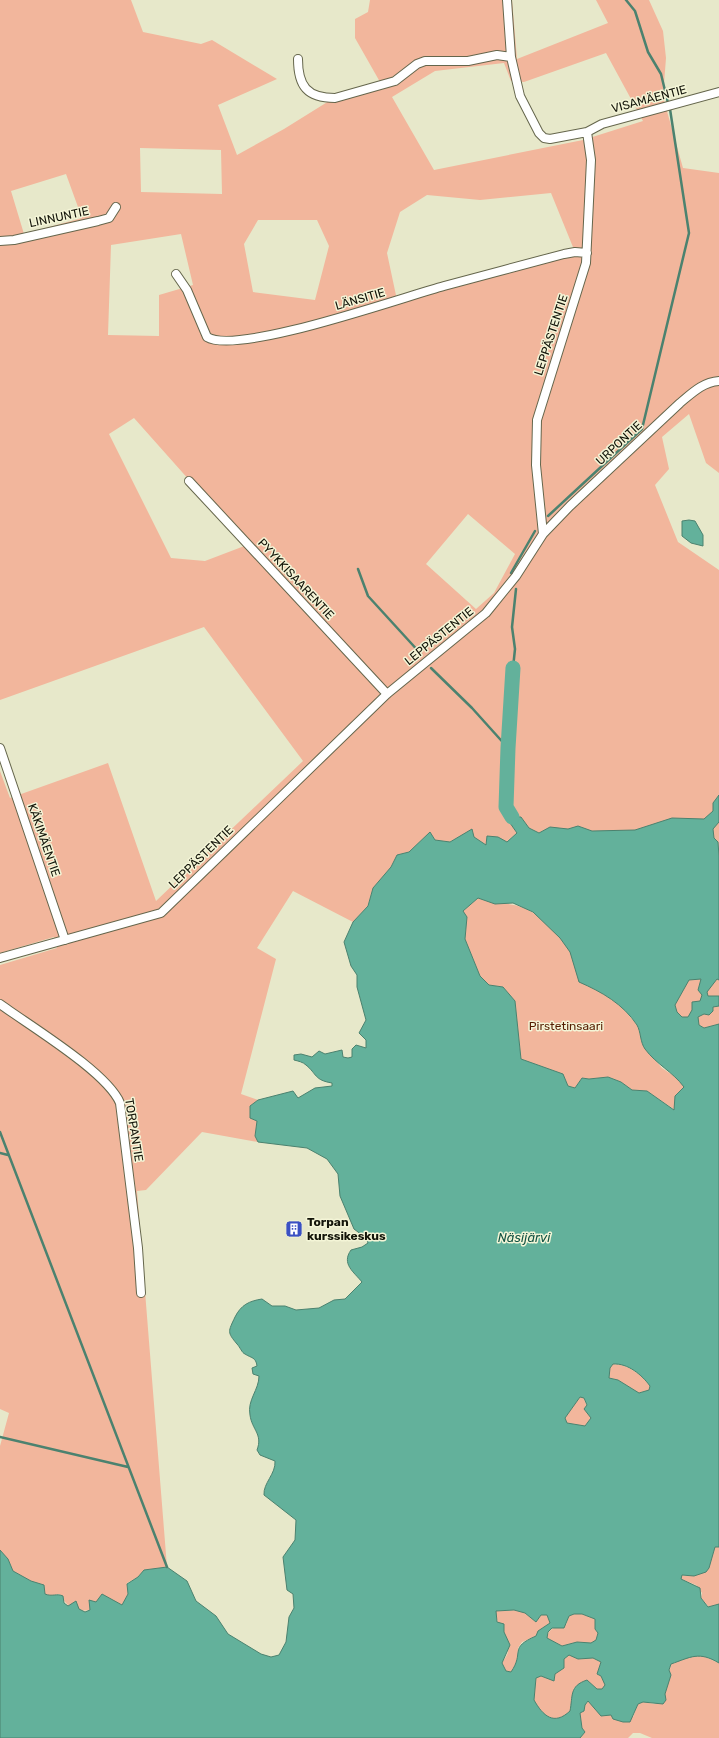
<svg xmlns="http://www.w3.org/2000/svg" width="719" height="1738" font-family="Rubik,sans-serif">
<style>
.green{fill:#f2b69c;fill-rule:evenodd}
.water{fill:#63b19b;stroke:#4b826f;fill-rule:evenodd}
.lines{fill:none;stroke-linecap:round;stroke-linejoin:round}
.stream{stroke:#4b826f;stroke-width:2.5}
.river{stroke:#63b19b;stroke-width:15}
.minor-casing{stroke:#65664c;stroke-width:10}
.minor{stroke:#fff;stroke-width:8}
.labels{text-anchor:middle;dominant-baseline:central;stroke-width:3;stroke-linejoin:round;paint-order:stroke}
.street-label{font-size:12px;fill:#131409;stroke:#f4f5d7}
.park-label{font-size:12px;fill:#551d00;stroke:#f4f5d7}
.poi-label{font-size:12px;font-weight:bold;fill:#131409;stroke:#f4f5d7;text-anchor:start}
.water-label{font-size:13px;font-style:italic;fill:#125344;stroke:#f4f5d7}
</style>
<rect width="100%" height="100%" fill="#e7e8ca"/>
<path class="green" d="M 0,0 L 131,0 L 143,32 L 201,44 L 212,40 L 277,79 L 218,105 L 237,155 L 284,129 L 329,101 L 384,89 L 355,38 L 355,19 L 368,12 L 370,0 L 512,0 L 517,59 L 608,23 L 596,0 L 649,0 L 663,31 L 666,58 L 663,97 L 683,168 L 719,173 L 719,473 L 706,463 L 689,414 L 662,437 L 669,469 L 655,485 L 678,542 L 719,570 L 719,1024 L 704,1028 L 688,1017 L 682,1017 L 677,1012 L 550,827 L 539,833 L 529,828 L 521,817 L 510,823 L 517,833 L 506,842 L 498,837 L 487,837 L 486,845 L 474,837 L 472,830 L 449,842 L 435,840 L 430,832 L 409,852 L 397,855 L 391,867 L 373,888 L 368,906 L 353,922 L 293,891 L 257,948 L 276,959 L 241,1094 L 258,1100 L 250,1106 L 250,1117 L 257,1121 L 255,1136 L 258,1142 L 202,1132 L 146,1190 L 137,1191 L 167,1567 L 144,1570 L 138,1577 L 127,1583 L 128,1594 L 122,1605 L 115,1602 C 94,1609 73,1620 60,1594 L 50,1596 L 45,1594 L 44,1585 L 31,1581 L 13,1571 L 8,1559 L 0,1550 L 0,1446 L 9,1413 L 0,1409 L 0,965 L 57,948 L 54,937 L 0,953 L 0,771 L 10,798 L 108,763 L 156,901 L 303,761 L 204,627 L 0,700 ZM 606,53 L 643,121 L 583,140 L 434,170 L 392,97 L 435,71 L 504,63 L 511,81 L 524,82 ZM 140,148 L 221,150 L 222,194 L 141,192 ZM 66,174 L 82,218 L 24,234 L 11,191 ZM 551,193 L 575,252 L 397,300 L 387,253 L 400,212 L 427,195 L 480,200 ZM 258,220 L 317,220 L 329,246 L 315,300 L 253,292 L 244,244 ZM 181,234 L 193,285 L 159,295 L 159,336 L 108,335 L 111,245 ZM 134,418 L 247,545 L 205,561 L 171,558 L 109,434 ZM 468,514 L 515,554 L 494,593 L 476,609 L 426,564 Z
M 478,898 C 504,907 520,899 542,920 L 563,910 L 605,995 L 620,1005 L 638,1026 L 644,1047 L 662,1068 L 677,1078 L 684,1087 L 675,1110 L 647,1091 L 632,1090 L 621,1082 L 608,1077 L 589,1079 L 582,1078 L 575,1088 L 568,1086 L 563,1074 L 521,1059 L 515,1001 L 503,987 L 489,985 L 480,976 L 465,939 L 467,917 L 463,911 Z
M 613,1364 C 628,1364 642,1375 650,1386 L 649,1390 L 639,1393 L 618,1380 L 609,1378 L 610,1368 Z
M 580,1397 L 584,1398 L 591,1418 L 585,1426 L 567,1423 L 565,1418 Z
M 715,1547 L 719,1547 L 719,1604 L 709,1607 L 701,1598 L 702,1593 L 696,1585 L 681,1579 L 681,1575 L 686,1576 L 709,1568 Z
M 519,1610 L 525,1613 L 536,1622 L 541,1615 L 547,1615 L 550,1623 L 542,1628 L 536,1636 L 522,1642 L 518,1648 L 517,1663 L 511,1672 L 506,1671 L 502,1663 C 504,1659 508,1655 508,1651 C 512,1635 494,1626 496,1611 Z
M 574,1614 L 582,1614 L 595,1619 L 595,1629 L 598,1633 L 596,1641 L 591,1643 L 577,1642 L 562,1646 L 547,1638 C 549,1627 556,1627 566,1625 L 569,1616 Z
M 569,1655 L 578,1659 L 593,1658 L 601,1662 L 597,1674 L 601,1676 L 606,1685 L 603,1689 L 597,1689 L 587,1680 L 574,1688 L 570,1711 C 554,1726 543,1716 534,1700 L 536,1678 L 541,1676 L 555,1679 L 555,1674 L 564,1668 L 564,1659 Z
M 701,1655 L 719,1663 L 719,1738 L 652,1738 L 640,1733 L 633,1733 L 628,1738 L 580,1738 L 585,1732 L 582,1728 L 580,1713 L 584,1711 L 585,1705 L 589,1701 L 601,1716 L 609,1715 L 633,1717 L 638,1704 L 643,1702 L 655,1704 L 665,1694 L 671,1664 L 689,1657 Z"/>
<path class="water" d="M 689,520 L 695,521 L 703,535 L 703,546 L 691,543 L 682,536 L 682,521 Z
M 719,795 L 719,822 L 713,829 L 714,838 L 718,842 L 719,856 L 719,980 L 717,979 L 707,992 L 708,996 L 719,996 L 719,1006 L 713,1007 L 713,1011 L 709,1015 L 704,1014 L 698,1017 L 699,1025 L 704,1028 L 719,1024 L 719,1547 L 715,1547 L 709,1568 L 706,1572 L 694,1576 L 682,1575 L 681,1579 L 700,1588 L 701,1598 L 708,1607 L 719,1604 L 719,1663 C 699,1651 691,1657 671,1664 L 669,1670 L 671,1675 L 665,1694 L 666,1700 L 663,1704 L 643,1702 L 638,1704 L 630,1722 L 623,1722 L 613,1719 L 611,1715 L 601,1716 L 588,1701 L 585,1705 L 584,1711 L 580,1713 L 582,1728 L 585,1732 L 580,1738 L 0,1738 L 0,1550 L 8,1559 L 13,1571 L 31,1581 L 44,1585 L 45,1594 C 52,1597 57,1593 63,1596 L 64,1603 L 68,1606 L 76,1601 L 79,1609 L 85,1612 L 90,1610 L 89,1600 L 96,1602 L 102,1594 L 122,1605 L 128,1594 L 127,1584 L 138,1577 L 144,1570 L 167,1567 L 187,1581 L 196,1601 L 216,1616 L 228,1634 L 261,1654 L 271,1657 L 279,1655 L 286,1642 L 289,1617 L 294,1608 L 293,1594 L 287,1590 L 283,1557 L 295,1540 L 296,1520 L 264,1495 C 263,1483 276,1474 275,1461 L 260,1455 L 257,1450 C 263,1434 252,1430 250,1415 C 247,1400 259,1390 259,1376 L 253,1374 L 252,1368 L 257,1366 C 256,1357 251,1358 245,1354 C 242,1353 240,1347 237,1344 C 227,1332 228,1332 235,1317 C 241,1305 249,1301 262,1299 L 272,1306 L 285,1306 L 296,1310 L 319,1308 L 334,1300 L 345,1299 L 362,1282 C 354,1272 341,1264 351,1250 L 362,1247 L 368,1243 L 366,1238 L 354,1229 L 340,1196 L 338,1174 L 327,1159 L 307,1148 L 258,1142 L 255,1136 L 257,1121 L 250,1118 L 250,1106 L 258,1100 L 293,1091 L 298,1098 L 315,1088 L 332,1086 L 332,1083 C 314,1080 317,1074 306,1065 C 303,1062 298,1061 294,1060 L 294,1055 L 301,1054 L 312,1057 L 319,1051 L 325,1054 L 342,1050 L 343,1057 L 348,1058 L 352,1057 L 352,1049 L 356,1045 L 366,1048 L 366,1040 L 359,1033 L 366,1020 L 357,987 L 357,975 L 351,966 L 344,942 L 353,922 L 368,906 L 373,888 L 391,867 L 397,855 L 409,852 L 430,832 L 435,840 L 450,842 L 472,829 L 474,837 L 486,845 L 487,836 L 498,837 L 507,842 L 517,833 L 510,823 L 512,817 L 521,817 L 529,828 L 539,833 L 550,827 L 568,829 L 578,826 L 592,831 L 635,830 L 672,818 L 704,819 L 713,811 L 713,803 ZM 478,898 L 495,904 L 513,903 L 533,912 L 560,938 L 570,952 L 579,982 C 602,992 623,1004 637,1025 C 641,1032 640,1042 645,1049 C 656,1064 673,1072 684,1087 L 675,1096 L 674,1110 L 647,1091 L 632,1090 L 621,1082 L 608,1077 L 589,1079 L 582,1078 L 575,1088 L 568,1086 L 563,1074 L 521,1059 L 515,1001 L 503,987 L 489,985 L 480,976 L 465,939 L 467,917 L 463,911 ZM 701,979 L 698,990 L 702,995 L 700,1001 L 692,1002 L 692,1010 L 688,1017 L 682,1017 L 677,1012 L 675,1005 L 689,980 ZM 613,1364 C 628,1363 642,1375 650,1386 L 649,1390 L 639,1393 L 618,1380 L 609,1378 L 610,1368 ZM 580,1397 L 584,1398 L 587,1405 L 584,1409 L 591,1418 L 585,1426 L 567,1423 L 565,1418 ZM 514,1610 L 525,1613 L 536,1622 L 541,1615 L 547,1615 L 550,1623 L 538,1631 L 536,1636 C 508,1648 525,1652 511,1672 L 506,1671 L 502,1663 L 510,1645 L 504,1632 L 504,1624 L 497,1622 L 496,1611 ZM 574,1614 L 582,1614 L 595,1619 L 595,1629 L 598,1633 L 596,1640 L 591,1643 L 577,1642 L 562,1646 L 547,1638 L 548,1632 L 552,1628 L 564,1628 L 569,1616 ZM 569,1655 L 578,1659 L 593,1658 L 601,1662 L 597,1674 L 601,1676 L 605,1685 L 602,1689 L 597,1689 L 587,1680 C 569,1686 573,1696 570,1711 C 554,1726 543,1716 534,1700 L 536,1678 L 541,1676 L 554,1681 L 555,1674 L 564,1668 L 564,1659 Z"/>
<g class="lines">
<path class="stream" d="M 626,0 L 635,11 L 648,52 L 661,74 L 668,103
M 548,516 L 642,429 L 689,233 L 670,109
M 358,569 L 368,596 L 421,654
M 511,573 L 535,531
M 431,668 L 472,708 L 508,748
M 513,668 L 515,649 L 512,627 L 516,589
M 0,1132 L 167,1567
M 0,1153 L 8,1155
M 0,1437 L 128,1467"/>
<path class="river" d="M 512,817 L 506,807 L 508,748 L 513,668"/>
<g class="minor-casing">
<path id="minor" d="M 507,0 L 511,57 L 520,96 L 539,133 L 544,138 L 550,139 L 587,132 L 602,124 L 719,92
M 298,59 C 298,86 307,98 335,98 L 395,81 L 417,64 L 425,61 L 468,61 L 497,55 L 511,57
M 0,241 L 14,240 L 98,221 L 109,218 L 116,207
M 176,274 L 187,290 L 207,337 C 237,356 403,297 444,286 C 484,275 524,265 564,254 L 575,252 L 587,253
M 189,481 L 387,694
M 543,534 L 570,506 L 680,403 C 692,393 703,382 719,381
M 0,748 L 65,940
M 0,958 L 161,913 L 387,694 L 486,613 L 516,576 L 543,534 L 536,465 L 537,420 L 586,263 L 591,160 L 587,132
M 0,1004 C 30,1026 107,1072 120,1103 L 138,1248 L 141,1293"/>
</g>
<use href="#minor" class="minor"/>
</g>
<defs>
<g id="building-square" transform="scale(0.9)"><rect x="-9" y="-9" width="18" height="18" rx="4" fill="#3a50c3" stroke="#f4f5d7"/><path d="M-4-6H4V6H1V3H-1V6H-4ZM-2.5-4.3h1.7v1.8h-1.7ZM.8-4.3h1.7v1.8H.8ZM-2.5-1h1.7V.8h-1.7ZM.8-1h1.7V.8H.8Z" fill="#fff"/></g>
</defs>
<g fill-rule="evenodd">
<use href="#building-square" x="294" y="1229"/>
</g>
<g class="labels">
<g class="street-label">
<text transform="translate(649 99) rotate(-15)">VISAMÄENTIE</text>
<text transform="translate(59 217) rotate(-12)">LINNUNTIE</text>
<text transform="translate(360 299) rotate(-16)">LÄNSITIE</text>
<text transform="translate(551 335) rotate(-72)">LEPPÄSTENTIE</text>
<text transform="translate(619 443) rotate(-43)">URPONTIE</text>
<text transform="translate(296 579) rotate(47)">PYYKKISAARENTIE</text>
<text transform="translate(439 636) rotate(-39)">LEPPÄSTENTIE</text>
<text transform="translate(44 840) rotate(71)">KÄKIMÄENTIE</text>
<text transform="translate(201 857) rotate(-44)">LEPPÄSTENTIE</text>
<text transform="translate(134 1130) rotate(81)">TORPANTIE</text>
</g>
<g class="park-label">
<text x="566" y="1026">Pirstetinsaari</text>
</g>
<g class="poi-label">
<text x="307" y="1222">Torpan<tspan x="307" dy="14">kurssikeskus</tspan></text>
</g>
<g class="water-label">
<text x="524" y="1237">Näsijärvi</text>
</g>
</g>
</svg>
